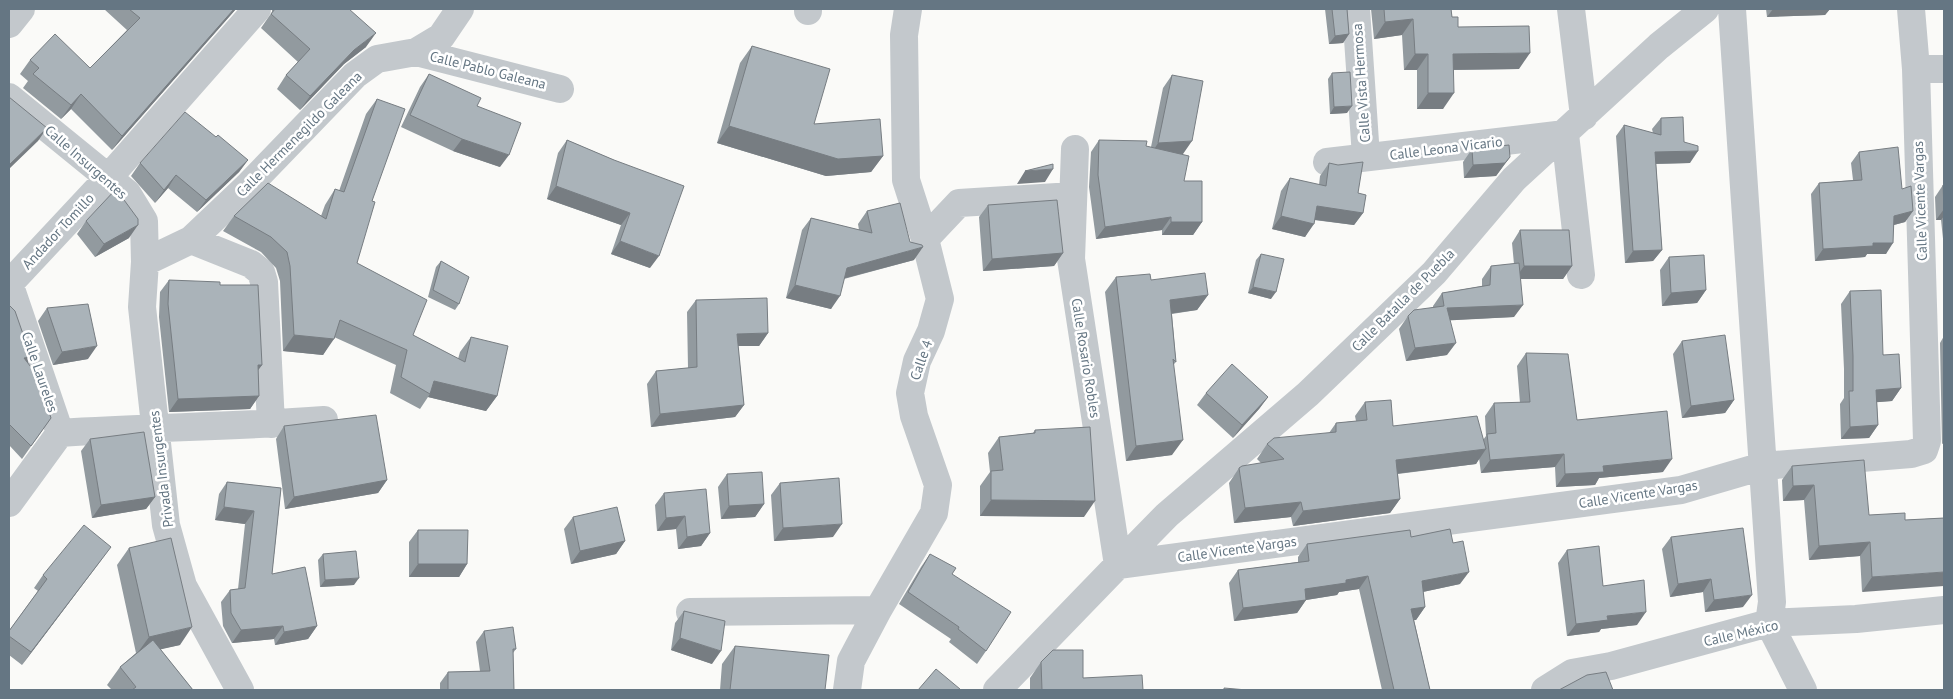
<svg xmlns="http://www.w3.org/2000/svg" width="1953" height="699" font-family="'PT Sans',sans-serif">
<style>
.lines{fill:none;stroke-linecap:round;stroke-linejoin:round}
.minor{stroke:#c3c8cc;stroke-width:28}
.wall{fill:#929a9f}
.shaded-wall{fill:#777d82}
.building{fill:#aab3b9;stroke:#777d82}
.labels{text-anchor:middle;dominant-baseline:central;stroke-width:5;stroke-linejoin:round;paint-order:stroke}
.street-label{font-size:14px;fill:#657683;stroke:#fff}
</style>
<rect width="100%" height="100%" fill="#fafaf8"/>
<g class="lines">
<path class="minor" d="M 1356,9 L 1366,157
M 1571,9 L 1584,116
M 1732,9 L 1772,602 L 1769,623 L 1803,690
M 808,11 L 808,9
M 9,24 L 21,9
M 416,52 L 560,89
M 1916,69 L 1944,69
M 9,97 L 127,193 L 144,221 L 145,262 L 142,307 L 166,525 L 183,586 L 240,690
M 1075,149 L 1071,259 L 1118,565
M 1327,162 L 1565,134 L 1581,275
M 925,239 L 959,203 L 1073,196
M 191,240 L 247,187 L 355,75 L 377,59 L 416,52 L 441,37 L 460,9
M 145,262 L 191,240 L 251,264 L 261,272 L 264,282 L 271,424
M 9,283 L 60,433
M 9,284 L 108,178 L 257,9
M 9,503 L 60,433 C 148,427 236,427 324,420
M 1118,565 L 1167,515 L 1308,394 L 1434,273 L 1514,179 L 1659,46 L 1705,9
M 690,612 L 878,610
M 847,690 L 851,661 L 878,610 L 934,513 L 938,485 L 914,416 L 910,393 L 917,361 L 931,331 L 940,299 L 925,239 L 906,180 L 904,35 L 908,9
M 997,690 L 1118,565 L 1681,490 L 1763,466 L 1911,454 L 1924,450 L 1927,441 L 1916,69 L 1911,9
M 1545,690 L 1572,673 L 1611,666 L 1769,623 L 1856,619 L 1944,610"/>
</g>
<path class="wall" d="M 104,9 L 236,9 L 112,150 L 71,109 L 61,119 L 23,88 L 28,81 L 20,74 L 30,60 L 90,68 L 127,30 Z
M 272,9 L 349,9 L 366,47 L 344,64 L 300,110 L 277,89 L 286,75 L 298,62 L 261,28 L 272,12 Z
M 1325,9 L 1347,9 L 1349,34 L 1343,43 L 1329,44 Z
M 1371,9 L 1451,9 L 1452,17 L 1458,27 L 1519,69 L 1454,70 L 1443,109 L 1417,109 L 1417,70 L 1404,70 L 1402,35 L 1374,39 Z
M 1766,9 L 1830,9 L 1825,15 L 1767,17 Z
M 752,46 L 814,124 L 883,156 L 871,172 L 826,176 L 717,143 L 740,63 Z
M 1332,73 L 1347,113 L 1330,114 L 1328,79 Z
M 429,74 L 477,106 L 500,167 L 453,151 L 401,127 L 420,87 Z
M 1172,75 L 1183,154 L 1181,154 L 1184,181 L 1202,222 L 1193,235 L 1162,235 L 1162,230 L 1096,239 L 1089,187 L 1091,152 L 1099,140 L 1151,147 L 1163,88 Z
M 377,99 L 372,201 L 357,263 L 413,335 L 458,359 L 460,352 L 471,337 L 497,396 L 486,411 L 428,397 L 420,409 L 390,393 L 396,365 L 334,337 L 323,355 L 283,351 L 280,281 L 276,268 L 261,252 L 223,231 L 234,216 L 321,216 L 325,205 L 335,189 L 339,191 L 366,114 Z
M 1661,118 L 1684,142 L 1690,163 L 1656,164 L 1662,250 L 1653,261 L 1625,263 L 1616,136 L 1624,125 L 1653,133 L 1652,129 Z
M 216,137 L 248,160 L 239,172 L 197,212 L 168,188 L 155,203 L 131,176 L 140,163 Z
M 567,140 L 614,160 L 650,268 L 611,254 L 621,225 L 547,199 L 558,153 Z
M 1472,149 L 1510,157 L 1496,176 L 1464,178 L 1463,162 Z
M 1859,152 L 1902,189 L 1913,211 L 1905,222 L 1894,225 L 1886,254 L 1867,254 L 1865,257 L 1815,261 L 1811,194 L 1819,183 L 1853,180 L 1851,163 Z
M 1329,163 L 1358,193 L 1363,213 L 1354,225 L 1314,220 L 1305,237 L 1272,229 L 1281,191 L 1290,178 L 1319,185 L 1320,176 Z
M 1943,185 L 1944,185 L 1944,248 L 1941,220 L 1936,220 L 1935,197 Z
M 988,205 L 1063,253 L 1054,266 L 983,271 L 979,217 Z
M 867,211 L 914,260 L 844,279 L 831,309 L 786,298 L 802,230 L 811,218 L 859,230 L 858,224 Z
M 86,221 L 129,238 L 95,257 L 77,234 Z
M 1520,230 L 1572,266 L 1563,279 L 1521,279 L 1514,317 L 1450,320 L 1447,355 L 1406,361 L 1399,329 L 1408,316 L 1433,307 L 1433,306 L 1442,293 L 1482,286 L 1482,279 L 1491,266 L 1514,264 L 1512,243 Z
M 1261,254 L 1271,299 L 1248,293 L 1256,260 Z
M 1669,257 L 1706,290 L 1697,303 L 1662,306 L 1660,270 Z
M 441,261 L 459,304 L 455,310 L 428,297 L 436,267 Z
M 1116,277 L 1151,280 L 1208,295 L 1197,310 L 1172,314 L 1176,362 L 1173,365 L 1172,455 L 1126,461 L 1105,292 Z
M 169,280 L 220,285 L 262,365 L 258,370 L 259,396 L 250,409 L 169,412 L 159,317 L 160,292 Z
M 1850,291 L 1901,388 L 1892,401 L 1877,402 L 1878,425 L 1869,438 L 1841,439 L 1840,404 L 1844,398 L 1844,369 L 1841,304 Z
M 696,300 L 768,333 L 759,346 L 738,346 L 744,405 L 735,417 L 651,427 L 647,384 L 656,371 L 688,368 L 687,312 Z
M 9,305 L 31,357 L 27,363 L 51,418 L 22,459 L 9,445 Z
M 47,308 L 88,359 L 53,365 L 38,321 Z
M 1944,336 L 1944,443 L 1942,444 L 1940,343 Z
M 1682,341 L 1734,400 L 1725,413 L 1682,418 L 1673,354 Z
M 1526,353 L 1577,420 L 1663,472 L 1599,478 L 1595,485 L 1556,487 L 1555,467 L 1481,473 L 1479,458 L 1476,464 L 1398,474 L 1400,499 L 1390,513 L 1293,526 L 1291,517 L 1234,523 L 1229,483 L 1239,468 L 1261,463 L 1257,459 L 1267,444 L 1329,433 L 1336,423 L 1356,421 L 1355,416 L 1365,402 L 1393,426 L 1483,440 L 1486,436 L 1485,416 L 1494,403 L 1520,403 L 1517,366 Z
M 1206,393 L 1268,397 L 1259,409 L 1233,438 L 1197,405 Z
M 284,426 L 387,480 L 378,493 L 285,509 L 276,439 Z
M 1035,430 L 1084,517 L 980,516 L 980,486 L 990,472 L 988,453 L 999,437 L 1033,433 Z
M 90,439 L 155,497 L 146,509 L 92,518 L 81,451 Z
M 1792,466 L 1869,515 L 1905,520 L 1944,518 L 1862,592 L 1860,556 L 1809,560 L 1804,500 L 1783,501 L 1782,480 Z
M 727,474 L 764,504 L 755,517 L 721,519 L 718,487 Z
M 227,482 L 281,488 L 272,574 L 317,626 L 308,639 L 275,645 L 274,639 L 232,643 L 223,626 L 221,602 L 230,590 L 238,589 L 245,524 L 215,520 L 219,494 Z
M 780,483 L 833,537 L 774,541 L 771,495 Z
M 664,493 L 710,533 L 701,546 L 678,549 L 676,529 L 657,531 L 655,505 Z
M 573,517 L 625,541 L 616,554 L 571,564 L 564,529 Z
M 418,530 L 467,564 L 459,577 L 409,577 L 409,542 Z
M 1411,537 L 1460,584 L 1423,592 L 1425,607 L 1416,620 L 1414,620 L 1430,690 L 1382,690 L 1359,589 L 1339,592 L 1337,595 L 1306,600 L 1297,613 L 1234,621 L 1229,583 L 1238,570 L 1298,562 L 1298,557 L 1307,544 Z
M 1671,537 L 1743,607 L 1705,612 L 1703,592 L 1670,597 L 1662,549 Z
M 129,548 L 180,645 L 160,649 L 193,690 L 112,690 L 107,685 L 120,667 L 136,653 L 117,565 Z
M 1567,550 L 1603,586 L 1637,625 L 1601,629 L 1599,632 L 1567,636 L 1558,563 Z
M 323,554 L 354,585 L 320,587 L 318,560 Z
M 930,554 L 952,574 L 986,651 L 977,664 L 949,642 L 951,639 L 899,604 L 921,567 Z
M 102,559 L 22,665 L 9,655 L 9,631 L 38,591 L 34,588 L 43,575 Z
M 684,611 L 712,664 L 671,650 L 675,623 Z
M 484,631 L 516,649 L 513,653 L 514,690 L 440,690 L 440,683 L 448,672 L 480,671 L 476,642 Z
M 735,646 L 825,690 L 720,690 L 722,664 Z
M 1041,662 L 1083,678 L 1143,690 L 1030,690 L 1030,678 Z"/>
<path class="shaded-wall" d="M 234,9 L 236,9 L 112,150 L 122,136 Z
M 1773,9 L 1830,9 L 1825,15 L 1767,17 Z
M 1413,19 L 1402,35 L 1374,39 L 1385,22 Z
M 376,33 L 366,47 L 344,64 L 300,110 L 310,96 L 354,50 Z
M 1349,34 L 1343,43 L 1329,44 L 1335,36 Z
M 1530,53 L 1519,69 L 1442,70 L 1453,54 Z
M 1415,54 L 1428,54 L 1417,70 L 1404,70 Z
M 1428,93 L 1454,93 L 1443,109 L 1417,109 Z
M 81,94 L 71,109 L 61,119 L 71,105 Z
M 1352,106 L 1347,113 L 1330,114 L 1334,107 Z
M 729,126 L 883,156 L 871,172 L 826,176 L 717,143 Z
M 47,128 L 38,141 L 9,169 L 9,165 Z
M 462,139 L 509,155 L 500,167 L 453,151 Z
M 1192,141 L 1183,154 L 1150,156 L 1158,143 Z
M 1698,151 L 1690,163 L 1647,164 L 1655,152 Z
M 1510,157 L 1496,176 L 1464,178 L 1473,165 Z
M 248,160 L 239,172 L 197,212 L 206,200 Z
M 1053,169 L 1045,182 L 1017,184 L 1025,171 Z
M 176,175 L 168,188 L 155,203 L 164,190 Z
M 556,186 L 630,213 L 621,225 L 547,199 Z
M 1317,206 L 1363,213 L 1354,225 L 1309,219 Z
M 1944,209 L 1944,216 L 1941,220 L 1936,220 Z
M 1913,211 L 1905,222 L 1886,227 L 1894,216 Z
M 1281,216 L 1314,224 L 1305,237 L 1272,229 Z
M 1171,217 L 1162,230 L 1096,239 L 1105,227 Z
M 1171,222 L 1202,222 L 1193,235 L 1162,235 Z
M 138,225 L 129,238 L 95,257 L 104,244 Z
M 620,241 L 659,256 L 650,268 L 611,254 Z
M 1873,243 L 1893,243 L 1886,254 L 1867,254 L 1865,257 L 1815,261 L 1823,249 Z
M 923,247 L 914,260 L 838,280 L 847,268 Z
M 1662,250 L 1653,261 L 1625,263 L 1633,251 Z
M 1063,253 L 1054,266 L 983,271 L 992,259 Z
M 1524,266 L 1572,266 L 1563,279 L 1515,279 Z
M 795,285 L 840,296 L 831,309 L 786,298 Z
M 1253,287 L 1276,292 L 1271,299 L 1248,293 Z
M 1706,290 L 1697,303 L 1662,306 L 1671,293 Z
M 1208,295 L 1197,310 L 1160,315 L 1170,300 Z
M 1523,305 L 1514,317 L 1438,321 L 1447,308 Z
M 768,333 L 759,346 L 728,346 L 737,334 Z
M 294,335 L 334,339 L 323,355 L 283,351 Z
M 1456,343 L 1447,355 L 1406,361 L 1415,348 Z
M 97,346 L 88,359 L 53,365 L 62,352 Z
M 31,357 L 22,370 L 24,358 Z
M 258,365 L 262,365 L 253,377 Z
M 434,381 L 497,396 L 486,411 L 428,397 L 430,394 Z
M 1901,388 L 1892,401 L 1867,403 L 1876,390 Z
M 259,396 L 250,409 L 169,412 L 178,399 Z
M 1268,397 L 1259,409 L 1233,438 L 1242,425 Z
M 1734,400 L 1725,413 L 1682,418 L 1691,406 Z
M 744,405 L 735,417 L 651,427 L 660,414 Z
M 1878,425 L 1869,438 L 1841,439 L 1850,427 Z
M 1183,440 L 1172,455 L 1126,461 L 1136,446 Z
M 1486,449 L 1476,464 L 1386,475 L 1396,460 Z
M 1564,454 L 1555,467 L 1481,473 L 1490,460 Z
M 1672,459 L 1663,472 L 1599,478 L 1595,485 L 1556,487 L 1565,474 L 1603,466 Z
M 387,480 L 378,493 L 285,509 L 294,497 Z
M 1814,485 L 1804,500 L 1783,501 L 1793,486 Z
M 155,497 L 146,509 L 92,518 L 101,505 Z
M 1400,499 L 1390,513 L 1293,526 L 1303,511 Z
M 991,500 L 1095,501 L 1084,517 L 980,516 Z
M 1301,502 L 1291,517 L 1234,523 L 1245,508 Z
M 764,504 L 755,517 L 721,519 L 729,506 Z
M 224,507 L 254,511 L 245,524 L 215,520 Z
M 685,516 L 676,529 L 657,531 L 666,518 Z
M 842,524 L 833,537 L 774,541 L 783,528 Z
M 710,533 L 701,546 L 678,549 L 687,537 Z
M 625,541 L 616,554 L 571,564 L 580,551 Z
M 1870,542 L 1860,556 L 1809,560 L 1819,546 Z
M 111,547 L 102,559 L 22,665 L 31,652 Z
M 418,564 L 467,564 L 459,577 L 409,577 Z
M 1469,572 L 1460,584 L 1413,594 L 1422,581 Z
M 1944,572 L 1944,586 L 1862,592 L 1872,577 Z
M 1368,576 L 1359,589 L 1339,592 L 1337,595 L 1306,600 L 1297,613 L 1234,621 L 1243,608 L 1305,589 L 1346,580 Z
M 359,578 L 354,585 L 320,587 L 325,580 Z
M 1711,579 L 1703,592 L 1670,597 L 1678,584 Z
M 1752,595 L 1743,607 L 1705,612 L 1714,600 Z
M 1425,607 L 1416,620 L 1402,621 L 1411,609 Z
M 1646,612 L 1637,625 L 1601,629 L 1599,632 L 1567,636 L 1576,624 L 1607,616 Z
M 283,626 L 274,639 L 232,643 L 241,630 Z
M 317,626 L 308,639 L 275,645 L 284,632 Z
M 192,627 L 180,645 L 136,655 L 149,637 Z
M 680,638 L 721,651 L 712,664 L 671,650 Z"/>
<path class="building" d="M 129,9 L 234,9 L 122,136 L 81,94 L 71,105 L 33,74 L 39,68 L 30,60 L 55,34 L 90,68 L 140,18 Z
M 275,9 L 349,9 L 376,33 L 354,50 L 310,96 L 286,75 L 310,49 L 271,14 Z
M 1332,9 L 1347,9 L 1349,34 L 1335,36 Z
M 1384,9 L 1451,9 L 1452,17 L 1458,17 L 1458,27 L 1529,26 L 1530,53 L 1453,54 L 1454,93 L 1428,93 L 1428,54 L 1415,54 L 1413,19 L 1385,22 Z
M 752,46 L 830,69 L 814,124 L 880,119 L 883,156 L 838,159 L 729,126 Z
M 1350,72 L 1352,106 L 1334,107 L 1332,73 Z
M 429,74 L 481,98 L 477,106 L 521,123 L 509,155 L 462,139 L 410,115 Z
M 1172,75 L 1203,81 L 1192,141 L 1158,143 Z
M 9,97 L 47,128 L 9,165 Z
M 377,99 L 405,109 L 372,201 L 375,202 L 357,263 L 427,300 L 413,335 L 465,362 L 471,337 L 508,346 L 497,396 L 434,381 L 430,394 L 401,377 L 407,350 L 340,320 L 334,339 L 294,335 L 290,266 L 287,252 L 271,237 L 234,216 L 268,183 L 326,219 L 335,189 L 344,192 Z
M 185,112 L 216,137 L 218,135 L 248,160 L 206,200 L 176,175 L 164,190 L 140,163 Z
M 1683,117 L 1684,142 L 1698,146 L 1698,151 L 1655,152 L 1662,250 L 1633,251 L 1624,125 L 1661,135 L 1661,118 Z
M 567,140 L 614,160 L 684,186 L 659,256 L 620,241 L 630,213 L 556,186 Z
M 1099,140 L 1147,141 L 1146,146 L 1189,156 L 1184,181 L 1202,181 L 1202,222 L 1171,222 L 1171,217 L 1105,227 L 1098,175 Z
M 1509,145 L 1510,157 L 1505,163 L 1473,165 L 1472,149 Z
M 1898,147 L 1902,189 L 1911,186 L 1913,211 L 1894,216 L 1893,243 L 1873,243 L 1873,246 L 1823,249 L 1819,183 L 1862,180 L 1859,152 Z
M 1363,162 L 1358,193 L 1366,195 L 1363,213 L 1317,206 L 1314,224 L 1281,216 L 1290,178 L 1326,186 L 1329,163 L 1338,165 Z
M 1053,164 L 1053,169 L 1025,171 Z
M 1943,185 L 1944,185 L 1944,209 Z
M 116,189 L 138,219 L 138,225 L 104,244 L 86,221 Z
M 1057,200 L 1063,253 L 992,259 L 988,205 Z
M 900,203 L 910,242 L 922,245 L 923,247 L 847,268 L 840,296 L 795,285 L 811,218 L 872,233 L 867,211 Z
M 1520,230 L 1569,230 L 1572,266 L 1524,266 Z
M 1261,254 L 1284,259 L 1276,292 L 1253,287 Z
M 1704,255 L 1706,290 L 1671,293 L 1669,257 Z
M 441,261 L 469,277 L 459,304 L 433,290 Z
M 1519,263 L 1523,305 L 1447,308 L 1456,343 L 1415,348 L 1408,316 L 1414,310 L 1444,306 L 1442,293 L 1490,285 L 1491,266 Z
M 1205,273 L 1208,295 L 1170,300 L 1176,362 L 1173,359 L 1183,440 L 1136,446 L 1116,277 L 1150,274 L 1151,280 Z
M 169,280 L 220,282 L 220,285 L 258,285 L 262,365 L 258,365 L 259,396 L 178,399 L 168,304 Z
M 1881,290 L 1883,355 L 1899,354 L 1901,388 L 1876,390 L 1878,425 L 1850,427 L 1849,391 L 1853,391 L 1853,356 L 1850,291 Z
M 767,298 L 768,333 L 737,334 L 744,405 L 660,414 L 656,371 L 697,367 L 696,300 Z
M 88,304 L 97,346 L 62,352 L 47,308 Z
M 9,305 L 15,311 L 31,357 L 24,358 L 37,375 L 51,418 L 31,446 L 9,424 Z
M 1725,335 L 1734,400 L 1691,406 L 1682,341 Z
M 1526,353 L 1568,354 L 1577,420 L 1667,411 L 1672,459 L 1603,466 L 1604,472 L 1565,474 L 1564,454 L 1490,460 L 1487,434 L 1496,433 L 1494,403 L 1530,402 Z
M 1232,364 L 1268,397 L 1242,425 L 1206,393 Z
M 1391,400 L 1393,426 L 1477,416 L 1486,449 L 1396,460 L 1400,499 L 1303,511 L 1301,502 L 1245,508 L 1239,468 L 1242,466 L 1284,459 L 1267,444 L 1274,438 L 1336,432 L 1336,423 L 1367,420 L 1365,402 Z
M 376,415 L 387,480 L 294,497 L 284,426 Z
M 1090,427 L 1095,501 L 991,500 L 991,471 L 1003,470 L 999,437 L 1035,433 L 1035,430 Z
M 144,432 L 155,497 L 101,505 L 90,439 Z
M 1864,460 L 1869,515 L 1905,513 L 1905,520 L 1944,518 L 1944,572 L 1872,577 L 1870,542 L 1819,546 L 1814,485 L 1793,486 L 1792,466 Z
M 762,472 L 764,504 L 729,506 L 727,474 Z
M 839,478 L 842,524 L 783,528 L 780,483 Z
M 227,482 L 281,488 L 272,574 L 305,567 L 317,626 L 284,632 L 283,626 L 241,630 L 231,613 L 230,590 L 245,588 L 254,511 L 224,507 Z
M 706,489 L 710,533 L 687,537 L 685,516 L 666,518 L 664,493 Z
M 617,507 L 625,541 L 580,551 L 573,517 Z
M 84,525 L 111,547 L 31,652 L 9,636 L 9,631 L 47,579 L 43,575 Z
M 1743,528 L 1752,595 L 1714,600 L 1711,579 L 1678,584 L 1671,537 Z
M 1450,529 L 1453,543 L 1463,541 L 1469,572 L 1422,581 L 1425,607 L 1411,609 L 1430,690 L 1394,690 L 1368,576 L 1346,580 L 1346,583 L 1305,589 L 1306,600 L 1243,608 L 1238,570 L 1309,561 L 1307,544 L 1410,530 L 1411,537 Z
M 418,530 L 468,530 L 467,564 L 418,564 Z
M 171,538 L 192,627 L 149,637 L 129,548 Z
M 1599,546 L 1603,586 L 1644,580 L 1646,612 L 1607,616 L 1608,620 L 1576,624 L 1567,550 Z
M 356,551 L 359,578 L 325,580 L 323,554 Z
M 930,554 L 956,568 L 952,574 L 1011,612 L 986,651 L 958,629 L 959,627 L 908,592 Z
M 684,611 L 725,621 L 721,651 L 680,638 Z
M 513,627 L 516,649 L 513,649 L 514,690 L 448,690 L 448,672 L 490,671 L 484,631 Z
M 153,640 L 193,690 L 132,690 L 136,687 L 120,667 Z
M 735,646 L 829,655 L 825,690 L 730,690 Z
M 1053,650 L 1083,650 L 1083,678 L 1142,675 L 1143,690 L 1042,690 L 1041,662 Z
M 936,669 L 960,689 L 959,690 L 918,690 Z
M 1606,672 L 1613,690 L 1559,690 L 1587,675 Z
M 1224,688 L 1247,690 L 1224,690 Z"/>
<g class="labels">
<g class="street-label">
<text transform="translate(488 70) rotate(14)">Calle Pablo Galeana</text>
<text transform="translate(1361 83) rotate(-94)">Calle Vista Hermosa</text>
<text transform="translate(299 134) rotate(-45)">Calle Hermenegildo Galeana</text>
<text transform="translate(1446 148) rotate(-7)">Calle Leona Vicario</text>
<text transform="translate(86 162) rotate(41)">Calle Insurgentes</text>
<text transform="translate(1920 201) rotate(-92)">Calle Vicente Vargas</text>
<text transform="translate(58 231) rotate(-47)">Andador Tomillo</text>
<text transform="translate(1403 300) rotate(-45)">Calle Batalla de Puebla</text>
<text transform="translate(1086 358) rotate(81)">Calle Rosario Robles</text>
<text transform="translate(921 360) rotate(-71)">Calle 4</text>
<text transform="translate(40 372) rotate(71)">Calle Laureles</text>
<text transform="translate(161 469) rotate(-97)">Privada Insurgentes</text>
<text transform="translate(1638 494) rotate(-9)">Calle Vicente Vargas</text>
<text transform="translate(1237 549) rotate(-8)">Calle Vicente Vargas</text>
<text transform="translate(1741 633) rotate(-13)">Calle México</text>
</g>
</g>
<rect width="1953" height="699" fill="none" stroke="#657683" stroke-width="20"/>
</svg>
